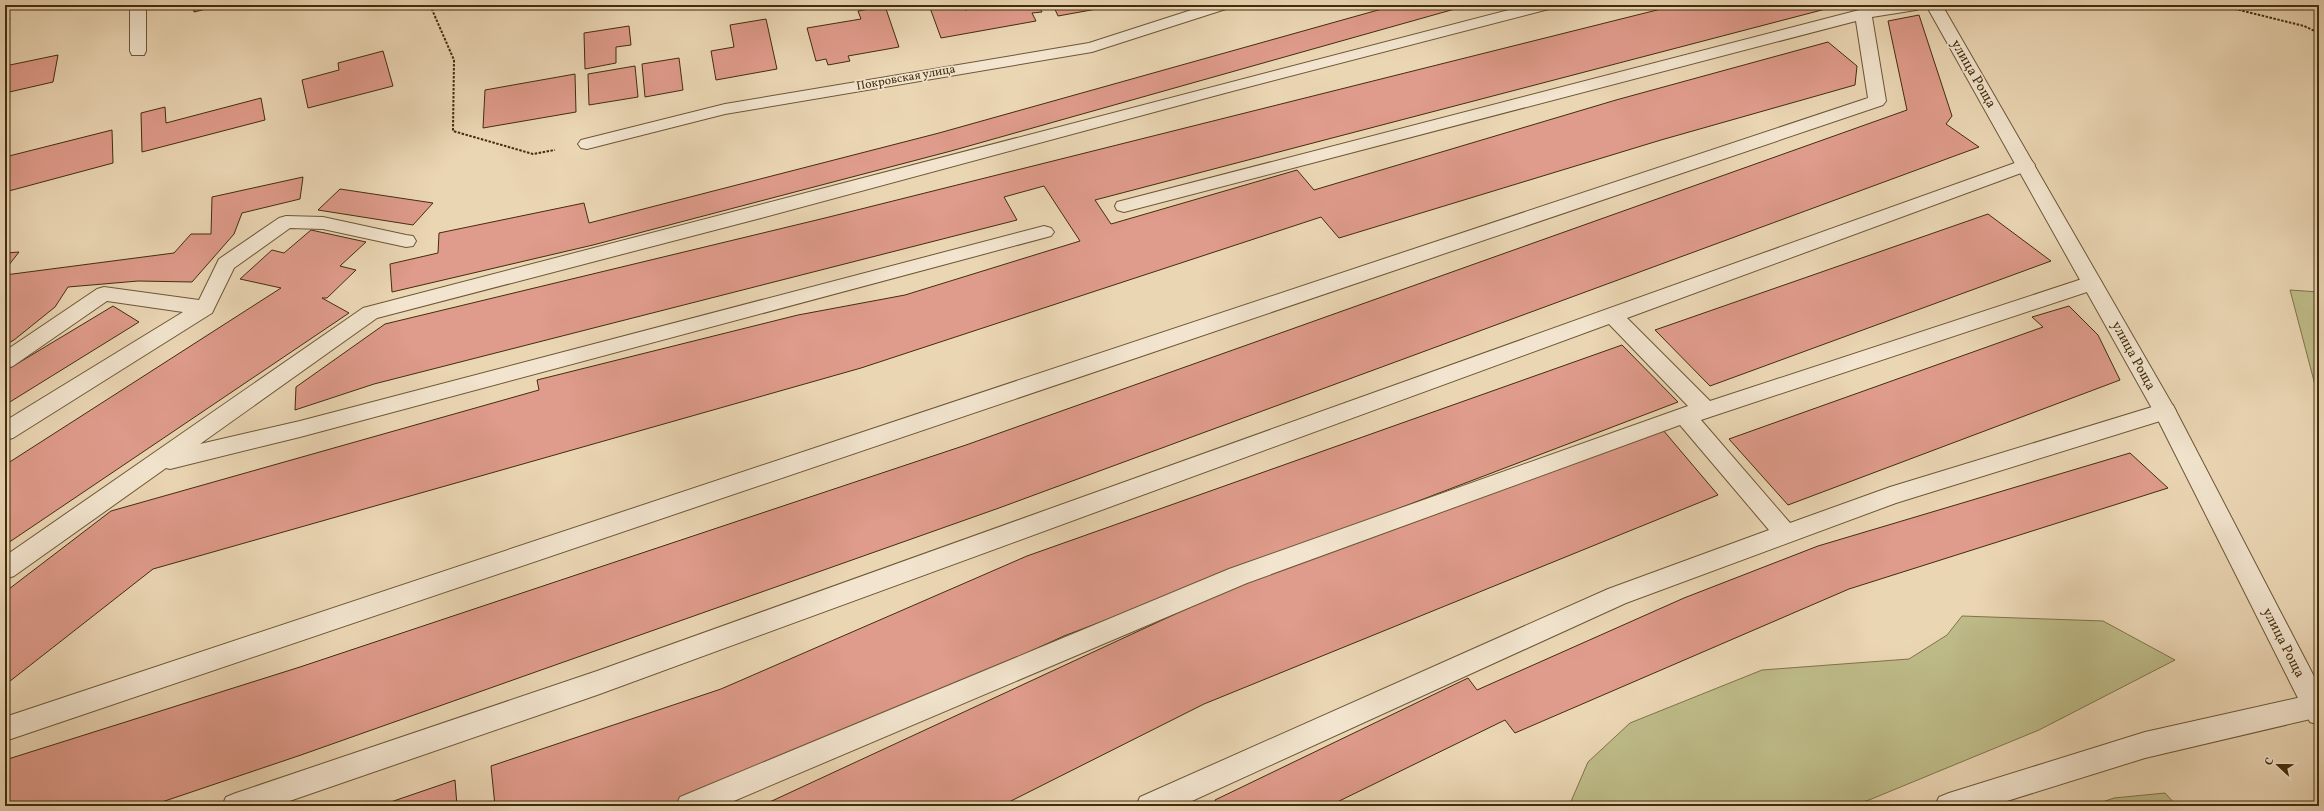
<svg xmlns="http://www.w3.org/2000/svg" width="2324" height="811" font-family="Vollkorn,serif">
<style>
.green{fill:#bebc89;stroke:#80744a}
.building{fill:#df9b8b;stroke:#422d0c}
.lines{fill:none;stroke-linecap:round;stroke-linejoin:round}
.lane-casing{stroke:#6c5736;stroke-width:2}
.street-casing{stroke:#6c5736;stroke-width:2}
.path{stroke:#422d0c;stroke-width:2;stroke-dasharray:2.5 1.5;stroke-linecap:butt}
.lane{fill:#f2e4ce;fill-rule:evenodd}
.street{fill:#f2e4ce;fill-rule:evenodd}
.labels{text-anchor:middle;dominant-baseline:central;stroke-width:3.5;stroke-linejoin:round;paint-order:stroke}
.far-street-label{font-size:12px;fill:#422d0c;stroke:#f2e4ce}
.street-label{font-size:14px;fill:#422d0c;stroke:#f2e4ce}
</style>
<rect width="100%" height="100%" fill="#ebd6b4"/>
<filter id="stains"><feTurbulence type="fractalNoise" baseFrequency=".005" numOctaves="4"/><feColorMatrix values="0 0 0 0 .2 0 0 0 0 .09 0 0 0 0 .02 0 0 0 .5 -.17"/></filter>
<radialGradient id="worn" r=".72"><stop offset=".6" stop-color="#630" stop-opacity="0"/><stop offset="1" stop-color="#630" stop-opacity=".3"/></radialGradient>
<path class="green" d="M 2290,290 L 2319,292 L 2319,400 Z
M 1962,616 L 2103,621 L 2175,660 L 2039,730 L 1869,800 L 1848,806 L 1569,806 L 1588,762 L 1630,723 L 1762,670 L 1909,659 L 1947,635 Z
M 2165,793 L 2177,806 L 2091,806 L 2114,798 Z"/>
<path class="building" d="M 193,5 L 222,5 L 194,12 Z
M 929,5 L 963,5 L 965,10 L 993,5 L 1038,5 L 1042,12 L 1032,13 L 1036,21 L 941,38 Z
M 1053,5 L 1119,5 L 1058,16 Z
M 1396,5 L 1469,5 L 951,151 L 593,245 L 392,292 L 390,264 L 438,253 L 439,233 L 584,203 L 589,223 L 939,133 Z
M 1677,5 L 1841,5 L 1095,200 L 1111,224 L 1297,170 L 1314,190 L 1616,100 L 1828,42 L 1857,66 L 1855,85 L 1661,140 L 1339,238 L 1321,217 L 861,368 L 153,569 L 5,685 L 5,592 L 111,511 L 539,390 L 537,380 L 798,315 L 905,295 L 1080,241 L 1044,186 L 1004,197 L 1017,220 L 374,384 L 295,410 L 296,387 L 385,324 L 825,218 Z
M 885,6 L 899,47 L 848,56 L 850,61 L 828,65 L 826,59 L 816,61 L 807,28 L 861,19 L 858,11 Z
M 1919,15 L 1952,116 L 1946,124 L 1979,147 L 999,508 L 301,755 L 150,806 L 5,806 L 5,760 L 300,667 L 966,445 L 1907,110 L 1888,21 Z
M 10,18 L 5,35 L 5,19 Z
M 766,19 L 777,69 L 716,80 L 711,51 L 734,47 L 730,25 Z
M 629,26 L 631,45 L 616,47 L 616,63 L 585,69 L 584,33 Z
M 383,51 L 393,86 L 308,108 L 302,80 L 339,70 L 338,63 Z
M 58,55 L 53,82 L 5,93 L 5,66 Z
M 679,58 L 683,90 L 645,97 L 642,64 Z
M 635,66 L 638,97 L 589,105 L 588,74 Z
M 575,74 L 576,112 L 483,128 L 485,90 Z
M 261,98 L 265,120 L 142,152 L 141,113 L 165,107 L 166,123 Z
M 112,130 L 113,163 L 5,192 L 5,157 Z
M 303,177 L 300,199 L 242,213 L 234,234 L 192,282 L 138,281 L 68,287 L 55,307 L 14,340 L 5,345 L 5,275 L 174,253 L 191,234 L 211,234 L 212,197 Z
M 340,189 L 433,203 L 413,225 L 318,210 Z
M 1988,214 L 2051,261 L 1710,386 L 1655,330 Z
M 311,230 L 366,242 L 340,266 L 356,270 L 327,298 L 322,298 L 349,313 L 5,545 L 5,465 L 281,288 L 240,279 L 272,250 L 284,253 Z
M 19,252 L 5,270 L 5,253 Z
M 113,306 L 139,322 L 5,405 L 5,371 Z
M 2069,306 L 2098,335 L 2120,380 L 1788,505 L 1729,439 L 2043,327 L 2032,317 Z
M 1622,345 L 1678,402 L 1064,636 L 757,775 L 664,806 L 495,806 L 491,766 L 721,689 L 1027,556 Z
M 1663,430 L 1718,495 L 1204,704 L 1001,806 L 761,806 L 1253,578 Z
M 2130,453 L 2168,488 L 1849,589 L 1515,733 L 1505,720 L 1329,806 L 1218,806 L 1215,800 L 1468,678 L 1477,690 L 1684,598 L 1818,546 Z
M 455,780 L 457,806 L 379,806 Z"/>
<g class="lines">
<g class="lane-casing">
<path id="lane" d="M 1528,5 L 1555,5 L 1553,8 L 1225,93 L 761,218 L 377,318 L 200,444 L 300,421 L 1044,226 L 1051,228 L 1054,232 L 1051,236 L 300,437 L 170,469 L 166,468 L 14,576 L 5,579 L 5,556 L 363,308 Z
M 1888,5 L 1924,5 L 1922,8 L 1916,10 L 1872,17 L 1886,101 L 1883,105 L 5,741 L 5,717 L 1868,98 L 1856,21 L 1124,212 L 1117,210 L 1115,206 L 1117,202 L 1863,9 Z
M 2026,159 L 2032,161 L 2035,165 L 2032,169 L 1627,318 L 1710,401 L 2085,278 L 2092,276 L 2099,278 L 2102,283 L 2099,288 L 1701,420 L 1790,523 L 1890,487 L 2165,403 L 2173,405 L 2176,411 L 2173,417 L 1896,503 L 1626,603 L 1181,806 L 1136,806 L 1140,797 L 1608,589 L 1769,530 L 1680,425 L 1247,583 L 722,806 L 676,806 L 680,797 L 1229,569 L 1688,406 L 1609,324 L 597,695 L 275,806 L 222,806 L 226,797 L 236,793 L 597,671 Z
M 286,216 L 323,217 L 406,235 L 413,236 L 416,241 L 413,246 L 406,247 L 323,229 L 290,228 L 234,268 L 212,313 L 13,438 L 5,440 L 5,421 L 183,312 L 107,301 L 13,366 L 5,369 L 5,351 L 97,289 L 104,287 L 199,300 L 219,259 L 279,218 Z
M 2315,694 L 2319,696 L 2319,716 L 2315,718 L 2145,758 L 1991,806 L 1935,806 L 1939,797 L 1949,793 L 2145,732 Z"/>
</g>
<g class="street-casing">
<path id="street" d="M 130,5 L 146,5 L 146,51 L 144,55 L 132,55 L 130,51 Z
M 1207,5 L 1231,5 L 1229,8 L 1092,52 L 725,114 L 587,149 L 581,148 L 578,144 L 581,140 L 725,104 L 1089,43 Z
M 1926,5 L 1942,5 L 2176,411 L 2319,686 L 2319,725 L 2310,722 L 2154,412 Z"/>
</g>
<path class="path" d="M 430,5 L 454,60 L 453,131 L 533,154 L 555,150
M 2219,5 L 2304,26 L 2319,33"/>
<use href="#lane" class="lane"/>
<use href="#street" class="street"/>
</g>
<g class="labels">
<g class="far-street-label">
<text transform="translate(906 78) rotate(-10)">Покровская улица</text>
</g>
<g class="street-label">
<text transform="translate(1973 74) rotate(60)">улица Роща</text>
<text transform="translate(2133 356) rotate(61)">улица Роща</text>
<text transform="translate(2283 643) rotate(63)">улица Роща</text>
</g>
</g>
<rect width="2324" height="811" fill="none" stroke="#ebd6b4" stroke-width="20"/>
<rect x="6" y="6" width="2312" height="799" fill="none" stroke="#422d0c" stroke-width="2"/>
<rect x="10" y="10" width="2304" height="791" fill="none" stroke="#422d0c"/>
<g transform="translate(2278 765) rotate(292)" stroke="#f2e4ce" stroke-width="3" paint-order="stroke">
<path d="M0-3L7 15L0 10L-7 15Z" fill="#422d0c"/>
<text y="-6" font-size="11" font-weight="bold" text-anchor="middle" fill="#422d0c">С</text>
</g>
<rect width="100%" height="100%" filter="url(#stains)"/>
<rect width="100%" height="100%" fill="url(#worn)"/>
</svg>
